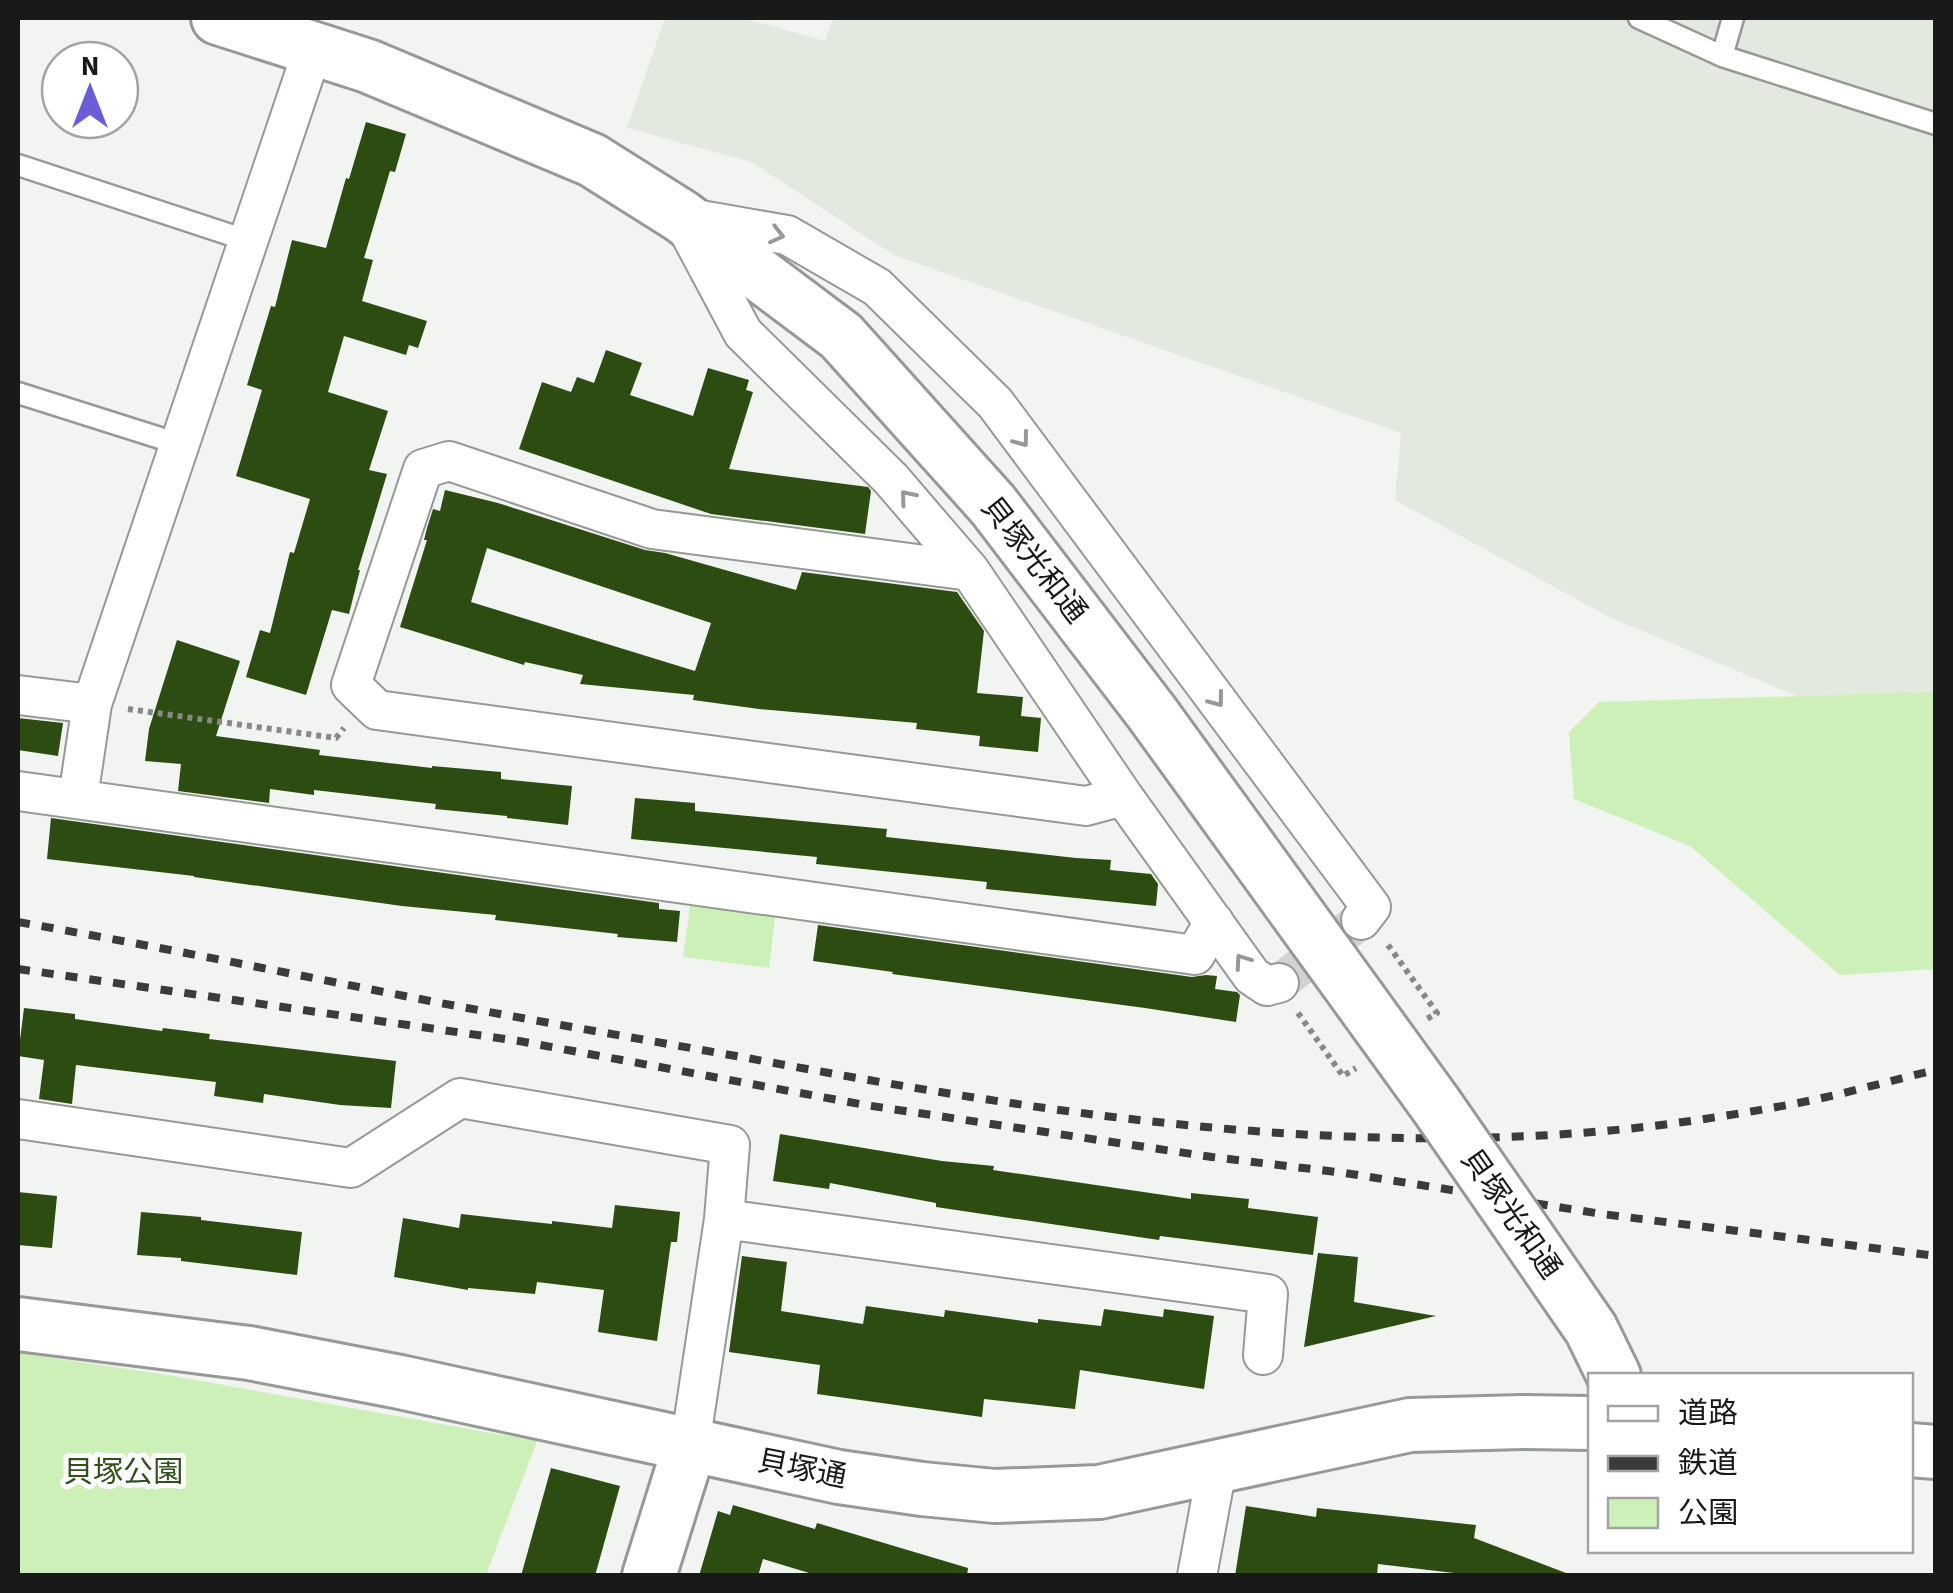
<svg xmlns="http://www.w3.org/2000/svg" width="1953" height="1593" font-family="'Source Sans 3','Noto Sans JP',sans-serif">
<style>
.built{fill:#e3e9df}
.green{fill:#cdf0b8}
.building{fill:#2c4c12;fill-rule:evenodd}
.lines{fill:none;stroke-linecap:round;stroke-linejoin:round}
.street-tunnel{stroke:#d0d3d0;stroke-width:38;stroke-dasharray:38 19;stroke-linecap:butt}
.lane-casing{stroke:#979996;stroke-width:25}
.street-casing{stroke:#979996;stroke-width:42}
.secondary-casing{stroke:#979996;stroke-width:58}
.path{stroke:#878986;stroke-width:6;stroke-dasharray:5 5;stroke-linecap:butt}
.lane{stroke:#fff;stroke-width:20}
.street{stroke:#fff;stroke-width:38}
.secondary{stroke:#fff;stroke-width:52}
.rail{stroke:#3a3b3a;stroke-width:8;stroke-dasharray:12 12;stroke-linecap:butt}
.secondary-bridge-casing{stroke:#979996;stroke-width:58;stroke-linecap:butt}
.secondary-bridge{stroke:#fff;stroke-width:52}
.oneway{stroke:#979897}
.labels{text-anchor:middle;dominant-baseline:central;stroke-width:10;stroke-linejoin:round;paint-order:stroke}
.street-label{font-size:30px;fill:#181918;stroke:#fff}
.park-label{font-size:30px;fill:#31501b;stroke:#fff}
</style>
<rect width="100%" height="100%" fill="#f1f4f0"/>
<path class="built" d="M 665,18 L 743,18 L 825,41 L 833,18 L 1935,18 L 1935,689 L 1919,712 L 1823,707 L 1607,616 L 1395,500 L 1401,433 L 896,256 L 751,162 L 627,128 Z"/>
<path class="green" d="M 1935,692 L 1935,969 L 1840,975 L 1690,846 L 1574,799 L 1569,732 L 1599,702 Z
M 691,899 L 776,911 L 769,968 L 683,957 Z
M 18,1353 L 168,1375 L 537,1441 L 486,1575 L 447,1575 L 436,1573 L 434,1576 L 18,1575 Z"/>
<path class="building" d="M 366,122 L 406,134 L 395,172 L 390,171 L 364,258 L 373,260 L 362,301 L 427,321 L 418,348 L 409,345 L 406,355 L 344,336 L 328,392 L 388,411 L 369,470 L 387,474 L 358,570 L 360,570 L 349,614 L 332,610 L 306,695 L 246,677 L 260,630 L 270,633 L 290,552 L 294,553 L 310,499 L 236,476 L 262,390 L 247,385 L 271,306 L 275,307 L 292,240 L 326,248 L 346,178 L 349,179 Z
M 606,350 L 642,363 L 630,395 L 693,416 L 708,368 L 749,380 L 746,390 L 753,392 L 729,469 L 868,487 L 871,491 L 865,534 L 711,514 L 519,449 L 542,382 L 571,392 L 577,377 L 594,383 Z
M 445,490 L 498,503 L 645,550 L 665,553 L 796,590 L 802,572 L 957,592 L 984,631 L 977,693 L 1023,697 L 1021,716 L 1041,718 L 1038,752 L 979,746 L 980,736 L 916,729 L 917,723 L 759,709 L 693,700 L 694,695 L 580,684 L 583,675 L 525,662 L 524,665 L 400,627 L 427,540 L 424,540 L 427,528 L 433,509 L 440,511 ZM 487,548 L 711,623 L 695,671 L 471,602 Z
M 177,640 L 240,661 L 216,736 L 320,750 L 319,755 L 432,768 L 432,766 L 501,772 L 501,779 L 572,786 L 568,825 L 507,818 L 507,816 L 435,809 L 436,804 L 314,790 L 314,795 L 270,789 L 269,803 L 178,791 L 181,764 L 145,761 L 149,729 Z
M 18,718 L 63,723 L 58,756 L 18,750 Z
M 635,798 L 695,803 L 695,811 L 887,829 L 886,837 L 1076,858 L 1111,860 L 1110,870 L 1151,874 L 1158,884 L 1156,906 L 986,889 L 987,882 L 816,864 L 817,857 L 631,839 Z
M 51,818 L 659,903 L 659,909 L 680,911 L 677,942 L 617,937 L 618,934 L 495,920 L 496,915 L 402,906 L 194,877 L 194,876 L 47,859 Z
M 818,925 L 1192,977 L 1206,975 L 1217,976 L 1215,989 L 1237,992 L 1240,995 L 1236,1022 L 1145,1008 L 892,974 L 893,972 L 813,961 Z
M 24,1008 L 75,1014 L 75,1019 L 162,1031 L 163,1028 L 210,1034 L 209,1039 L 396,1061 L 391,1108 L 340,1105 L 264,1094 L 263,1103 L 214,1096 L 216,1082 L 76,1065 L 72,1104 L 39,1099 L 44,1060 L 18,1056 Z
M 780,1134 L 942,1161 L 994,1166 L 993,1170 L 1191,1199 L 1191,1193 L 1249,1199 L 1248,1208 L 1318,1217 L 1313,1255 L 1160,1236 L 1159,1240 L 936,1207 L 936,1203 L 830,1183 L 829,1189 L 773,1181 Z
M 18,1192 L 57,1196 L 52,1248 L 18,1245 Z
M 615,1205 L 680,1212 L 677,1242 L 671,1242 L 657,1341 L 598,1332 L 604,1290 L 537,1282 L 535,1294 L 468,1288 L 468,1290 L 394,1277 L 403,1218 L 459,1228 L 461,1214 L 552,1224 L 552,1221 L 612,1228 Z
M 141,1212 L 201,1217 L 201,1220 L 302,1232 L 297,1275 L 181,1261 L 181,1258 L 137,1255 Z
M 1318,1253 L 1358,1257 L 1354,1302 L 1436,1316 L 1304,1347 Z
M 742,1256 L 787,1262 L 781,1311 L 863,1324 L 866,1306 L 944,1317 L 945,1310 L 1038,1323 L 1038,1319 L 1101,1326 L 1104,1309 L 1163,1317 L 1164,1309 L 1214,1316 L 1204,1389 L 1080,1370 L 1075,1409 L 984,1399 L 982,1417 L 817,1394 L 820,1365 L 729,1352 Z
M 551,1468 L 620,1486 L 595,1576 L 521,1576 Z
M 733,1505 L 815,1529 L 817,1523 L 968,1568 L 967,1576 L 819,1576 L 763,1559 L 758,1576 L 699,1576 L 718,1511 L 730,1515 Z
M 1246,1506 L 1316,1517 L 1317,1508 L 1476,1525 L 1474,1538 L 1566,1573 L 1566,1576 L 1479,1576 L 1378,1564 L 1377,1576 L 1235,1576 Z"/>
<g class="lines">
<path class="street-tunnel" d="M 1279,983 L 1361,920"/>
<g class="lane-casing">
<path id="lane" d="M 1639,18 L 1722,56 L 1936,124
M 1722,56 L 1733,18
M 18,165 L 249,241
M 18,393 L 179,444"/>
</g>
<g class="street-casing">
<path id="street" d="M 689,218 L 787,235 L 877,287 L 995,403 L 1371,907 L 1361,920
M 687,228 L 743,333 L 891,479 L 970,571 L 1123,796 L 1252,976 L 1267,986 L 1279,983
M 970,571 L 652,529 L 449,461 L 423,469 L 351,685 L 377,710 L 1086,806 L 1123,796
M 18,695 L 92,704
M 18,791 L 1195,955 L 1214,922
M 78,798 L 92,704 L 313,49
M 18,1119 L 351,1168 L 460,1098 L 730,1145 L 724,1219 L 1268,1294 L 1263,1355
M 690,1445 L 724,1219
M 1197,1576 L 1217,1468"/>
</g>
<g class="secondary-casing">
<path id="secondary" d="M 218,18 L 368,66 L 592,160 L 681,216 L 841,336 L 993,505 L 1152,713 L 1436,1105
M 1522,1229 L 1591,1329 L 1614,1376
M 18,1324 L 249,1353 L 400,1382 L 839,1477 L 922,1489 L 995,1496 L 1099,1492 L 1410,1425 L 1523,1422 L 1590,1423
M 1910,1450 L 1936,1452
M 649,1576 L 690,1445"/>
</g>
<path class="path" d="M 128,709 L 336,738 L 344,728
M 1388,945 L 1437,1013 L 1425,1020
M 1298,1013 L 1343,1076 L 1356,1068"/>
<use href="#lane" class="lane"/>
<use href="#street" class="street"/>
<use href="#secondary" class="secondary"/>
<path class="rail" d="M 18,922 C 155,946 292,974 430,1001 C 535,1021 641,1039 747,1058 C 1021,1109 1300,1154 1580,1133 C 1651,1128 1723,1117 1793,1104 C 1841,1095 1888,1081 1936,1070
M 18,969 L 519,1041 L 865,1105 L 1212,1157 L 1345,1173 L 1602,1214 L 1936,1256"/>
<g class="secondary-bridge-casing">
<path id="secondary-bridge" d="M 1436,1105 L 1522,1229"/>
</g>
<use href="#secondary-bridge" class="secondary-bridge"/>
</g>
<defs><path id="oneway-chevron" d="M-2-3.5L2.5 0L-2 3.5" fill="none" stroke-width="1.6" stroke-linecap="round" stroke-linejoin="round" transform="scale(2.5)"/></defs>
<g class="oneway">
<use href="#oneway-chevron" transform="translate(777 235) rotate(14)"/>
<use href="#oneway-chevron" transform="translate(1022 440) rotate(53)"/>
<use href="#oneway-chevron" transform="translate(907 497) rotate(-130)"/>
<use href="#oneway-chevron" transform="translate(1217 700) rotate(53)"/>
<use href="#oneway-chevron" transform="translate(1242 961) rotate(-125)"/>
</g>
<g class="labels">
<g class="street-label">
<text transform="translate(1034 560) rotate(52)">貝塚光和通</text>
<text transform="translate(1511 1214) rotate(55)">貝塚光和通</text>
<text transform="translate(802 1469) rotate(11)">貝塚通</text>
</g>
<g class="park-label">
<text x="123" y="1472">貝塚公園</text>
</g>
</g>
<rect width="1953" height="1593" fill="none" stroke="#181918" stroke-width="40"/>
<rect x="1588" y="1373" width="325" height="180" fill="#ffffff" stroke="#a3a3a3" stroke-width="2.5"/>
<rect x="1608" y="1406" width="50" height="15" fill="#ffffff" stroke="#a3a3a3" stroke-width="2.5"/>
<text x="1678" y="1423" font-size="30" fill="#181918">道路</text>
<rect x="1608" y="1456" width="50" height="15" fill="#3a3b3a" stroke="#a3a3a3" stroke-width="2.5"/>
<text x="1678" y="1473" font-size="30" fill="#181918">鉄道</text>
<rect x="1608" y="1498" width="50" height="30" fill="#cdf0b8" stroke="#a3a3a3" stroke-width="2.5"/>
<text x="1678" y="1523" font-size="30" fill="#181918">公園</text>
<g transform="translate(90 90)"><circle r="48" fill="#ffffff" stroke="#a3a3a3" stroke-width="2.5"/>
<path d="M0-8L18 38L0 25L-18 38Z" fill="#6b5dd7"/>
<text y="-15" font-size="28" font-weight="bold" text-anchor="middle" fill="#181918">N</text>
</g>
</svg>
